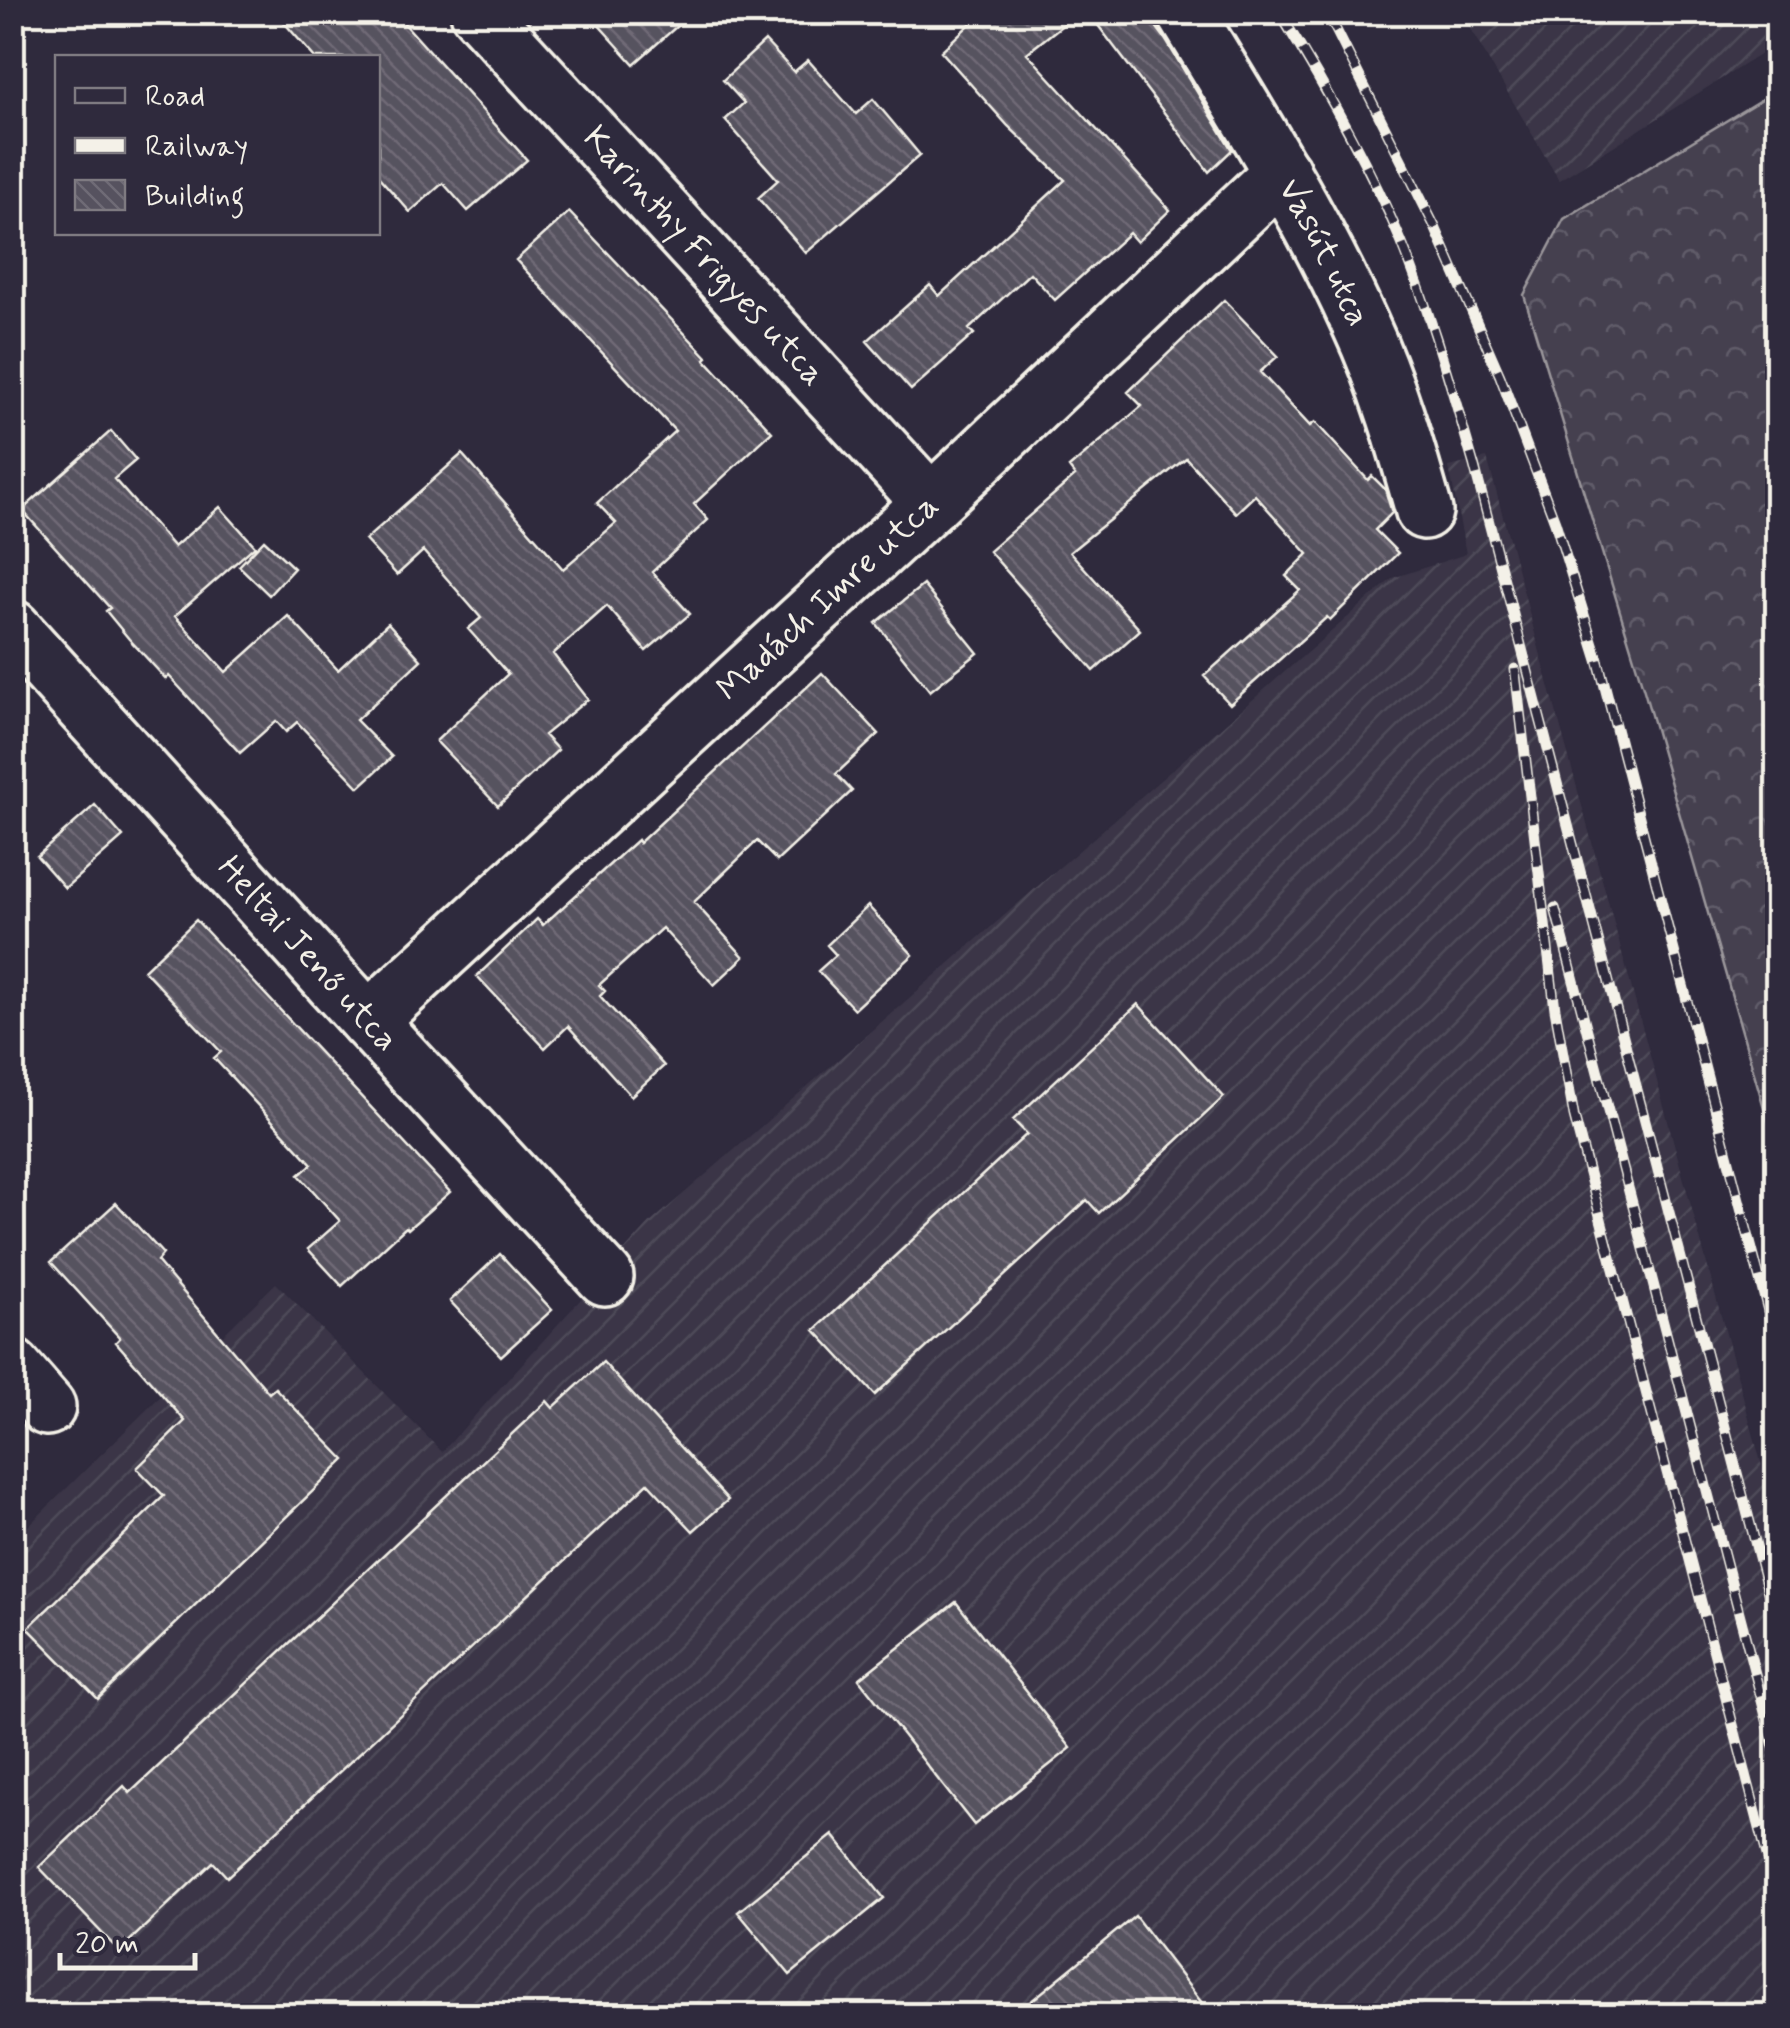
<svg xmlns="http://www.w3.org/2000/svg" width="1790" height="2028" font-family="Mynerve,sans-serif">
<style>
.industrial{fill:url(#industrial-furrows)}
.forest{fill:url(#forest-crowns);stroke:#9c989c;stroke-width:2.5}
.building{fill:url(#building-back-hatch);stroke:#f4f1e8;stroke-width:2.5}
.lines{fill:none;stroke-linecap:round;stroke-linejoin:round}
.minor-casing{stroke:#f4f1e8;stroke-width:62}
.minor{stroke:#2f2a3d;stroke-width:55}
.rail-casing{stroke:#f4f1e8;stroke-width:11}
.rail{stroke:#2f2a3d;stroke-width:8;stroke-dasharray:22;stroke-linecap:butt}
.labels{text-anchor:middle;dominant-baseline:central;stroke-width:10;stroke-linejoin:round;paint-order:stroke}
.street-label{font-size:35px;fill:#f4f1e8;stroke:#2f2a3d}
</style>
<defs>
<pattern id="industrial-furrows" width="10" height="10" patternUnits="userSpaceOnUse" patternTransform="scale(2.5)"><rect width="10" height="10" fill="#3b3647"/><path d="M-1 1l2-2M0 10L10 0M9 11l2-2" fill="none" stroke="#4e4a59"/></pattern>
<pattern id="forest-crowns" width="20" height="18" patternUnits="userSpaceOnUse" patternTransform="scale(2.5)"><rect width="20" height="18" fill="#454050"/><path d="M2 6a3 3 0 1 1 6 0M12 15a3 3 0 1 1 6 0" fill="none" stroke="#605c69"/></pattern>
<pattern id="building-back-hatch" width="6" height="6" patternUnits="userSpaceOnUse" patternTransform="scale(2.5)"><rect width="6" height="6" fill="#56525f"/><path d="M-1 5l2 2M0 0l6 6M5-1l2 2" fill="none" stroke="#6f6b76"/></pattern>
</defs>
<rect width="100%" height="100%" fill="#2f2a3d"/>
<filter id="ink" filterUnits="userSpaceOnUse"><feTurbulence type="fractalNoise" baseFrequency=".01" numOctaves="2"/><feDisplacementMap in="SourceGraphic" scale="20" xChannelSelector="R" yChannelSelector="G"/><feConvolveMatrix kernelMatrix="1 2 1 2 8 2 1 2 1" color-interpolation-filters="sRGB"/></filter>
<g filter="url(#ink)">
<path class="industrial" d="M 1461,13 L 1777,13 L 1777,44 L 1559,180 Z
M 1487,458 L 1777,1521 L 1777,2015 L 13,2016 L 13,1541 L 276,1283 L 442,1452 L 650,1223 L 1393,578 L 1466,554 L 1449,467 Z"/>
<path class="forest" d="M 1777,90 L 1777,1153 L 1645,694 L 1524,295 L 1564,219 Z"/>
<path class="building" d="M 275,12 L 394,12 L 527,160 L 468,211 L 443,183 L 410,212 L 378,176 L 378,58 L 315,58 Z
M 587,12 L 693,12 L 634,64 Z
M 983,12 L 1079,12 L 1027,53 L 1170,210 L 1137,242 L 1129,233 L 1055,300 L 1030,273 L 969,329 L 974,334 L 911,390 L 867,341 L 930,285 L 939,296 L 1065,180 L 1008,126 L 941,51 Z
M 1088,12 L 1145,12 L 1164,37 L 1232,150 L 1209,172 Z
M 765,41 L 794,72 L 808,60 L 856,114 L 873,99 L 920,155 L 806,253 L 758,198 L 778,180 L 725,120 L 744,103 L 723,80 Z
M 569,212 L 707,357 L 705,359 L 772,432 L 694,504 L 708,520 L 652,572 L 690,614 L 646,651 L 607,606 L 553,654 L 588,699 L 544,735 L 558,750 L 498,806 L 436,741 L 508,674 L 468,629 L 481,618 L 423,551 L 397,575 L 365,540 L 462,454 L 563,569 L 616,523 L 597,503 L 675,431 L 516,260 Z
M 1224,300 L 1278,356 L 1260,372 L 1310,426 L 1315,422 L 1368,480 L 1372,476 L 1385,489 L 1392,513 L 1375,530 L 1398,553 L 1330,620 L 1327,617 L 1230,704 L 1204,676 L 1300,590 L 1286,576 L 1308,554 L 1255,495 L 1236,513 L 1186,458 L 1070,552 L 1140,630 L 1094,671 L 989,551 L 1075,476 L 1069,468 L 1142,406 L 1128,392 Z
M 111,431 L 136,460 L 114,479 L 174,547 L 220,507 L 255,546 L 175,616 L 226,672 L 288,616 L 338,670 L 388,623 L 421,660 L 356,720 L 392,757 L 359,787 L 297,722 L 286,732 L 276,721 L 240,753 L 169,676 L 166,679 L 129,639 L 106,611 L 110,608 L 22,510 Z
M 264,540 L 294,568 L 269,595 L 239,566 Z
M 923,585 L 978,653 L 930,691 L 876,623 Z
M 822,673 L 879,734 L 836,774 L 852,791 L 777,861 L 757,841 L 694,902 L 744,957 L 714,985 L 662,928 L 599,985 L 605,991 L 600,996 L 664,1066 L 631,1096 L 568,1026 L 545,1048 L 477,976 L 537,919 L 543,925 L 637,840 L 639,843 Z
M 95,805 L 123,837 L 65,888 L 37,856 Z
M 868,906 L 913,955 L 854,1009 L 818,971 L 836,955 L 827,945 Z
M 196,920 L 450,1192 L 408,1229 L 406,1227 L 342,1286 L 308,1249 L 340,1221 L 299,1175 L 312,1164 L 214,1058 L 221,1052 L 144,970 Z
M 1138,1004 L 1224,1097 L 1099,1213 L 1087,1200 L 875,1395 L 815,1330 L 1027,1134 L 1013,1120 Z
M 116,1203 L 163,1254 L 157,1261 L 269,1393 L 275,1388 L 345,1460 L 98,1699 L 28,1628 L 164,1496 L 137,1468 L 185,1421 L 116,1342 L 120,1338 L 51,1262 Z
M 500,1254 L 552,1310 L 501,1356 L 450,1301 Z
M 603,1362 L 728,1500 L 693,1531 L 648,1483 L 227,1877 L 213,1862 L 119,1951 L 39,1867 L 124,1786 L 130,1793 L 547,1401 L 553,1408 Z
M 956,1602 L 1071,1748 L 974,1825 L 859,1679 Z
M 833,1835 L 884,1898 L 790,1975 L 738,1912 Z
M 1135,1916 L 1212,2016 L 1013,2016 Z"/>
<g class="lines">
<g class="minor-casing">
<g id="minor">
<path id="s1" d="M 479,12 L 931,503"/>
<path id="s2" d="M 1185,12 C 1247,114 1311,215 1360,324 C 1388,384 1406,447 1424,511"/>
<path id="s3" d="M 12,628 L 368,1021 L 605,1277"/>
<path id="s4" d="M 368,1021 L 931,503 L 1282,172"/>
<path d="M 12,1367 L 47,1407"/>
</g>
</g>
<use href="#minor" class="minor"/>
<g class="rail-casing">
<path id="rail" d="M 1279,12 C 1324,85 1368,162 1401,241 C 1431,314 1452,390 1474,465 L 1778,1630
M 1327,12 L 1435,227 L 1500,376 L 1555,522 L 1598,660 L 1778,1349
M 1515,669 L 1555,1009 L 1574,1116 L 1778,1897
M 1555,908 L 1778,1762"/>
</g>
<use href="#rail" class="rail"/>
</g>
</g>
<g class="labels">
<g class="street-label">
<text stroke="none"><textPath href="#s2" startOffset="278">Vasút utca</textPath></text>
<text stroke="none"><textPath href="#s1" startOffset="332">Karinthy Frigyes utca</textPath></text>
<text stroke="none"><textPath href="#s4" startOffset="625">Madách Imre utca</textPath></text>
<text stroke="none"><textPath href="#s3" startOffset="440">Heltai Jenő utca</textPath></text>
</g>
</g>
<rect width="1790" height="2028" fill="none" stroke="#2f2a3d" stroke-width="50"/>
<rect x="25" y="25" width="1740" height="1978" fill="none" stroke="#f4f1e8" stroke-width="4" filter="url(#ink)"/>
<rect x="55" y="55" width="325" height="180" fill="#2f2a3d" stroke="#7e7a81" stroke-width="2.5"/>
<rect x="75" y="88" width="50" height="15" fill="#2f2a3d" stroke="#7e7a81" stroke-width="2.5"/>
<text x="145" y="105" font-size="30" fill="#f4f1e8">Road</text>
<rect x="75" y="138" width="50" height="15" fill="#f4f1e8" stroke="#7e7a81" stroke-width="2.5"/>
<text x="145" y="155" font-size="30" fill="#f4f1e8">Railway</text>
<rect x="75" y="180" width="50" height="30" fill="url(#building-back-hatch)" stroke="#7e7a81" stroke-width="2.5"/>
<text x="145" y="205" font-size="30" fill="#f4f1e8">Building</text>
<path d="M60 1953v15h135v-15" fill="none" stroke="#f4f1e8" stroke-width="5"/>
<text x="75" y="1953" font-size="30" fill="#f4f1e8" stroke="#2f2a3d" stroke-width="8" paint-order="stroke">20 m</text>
</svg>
